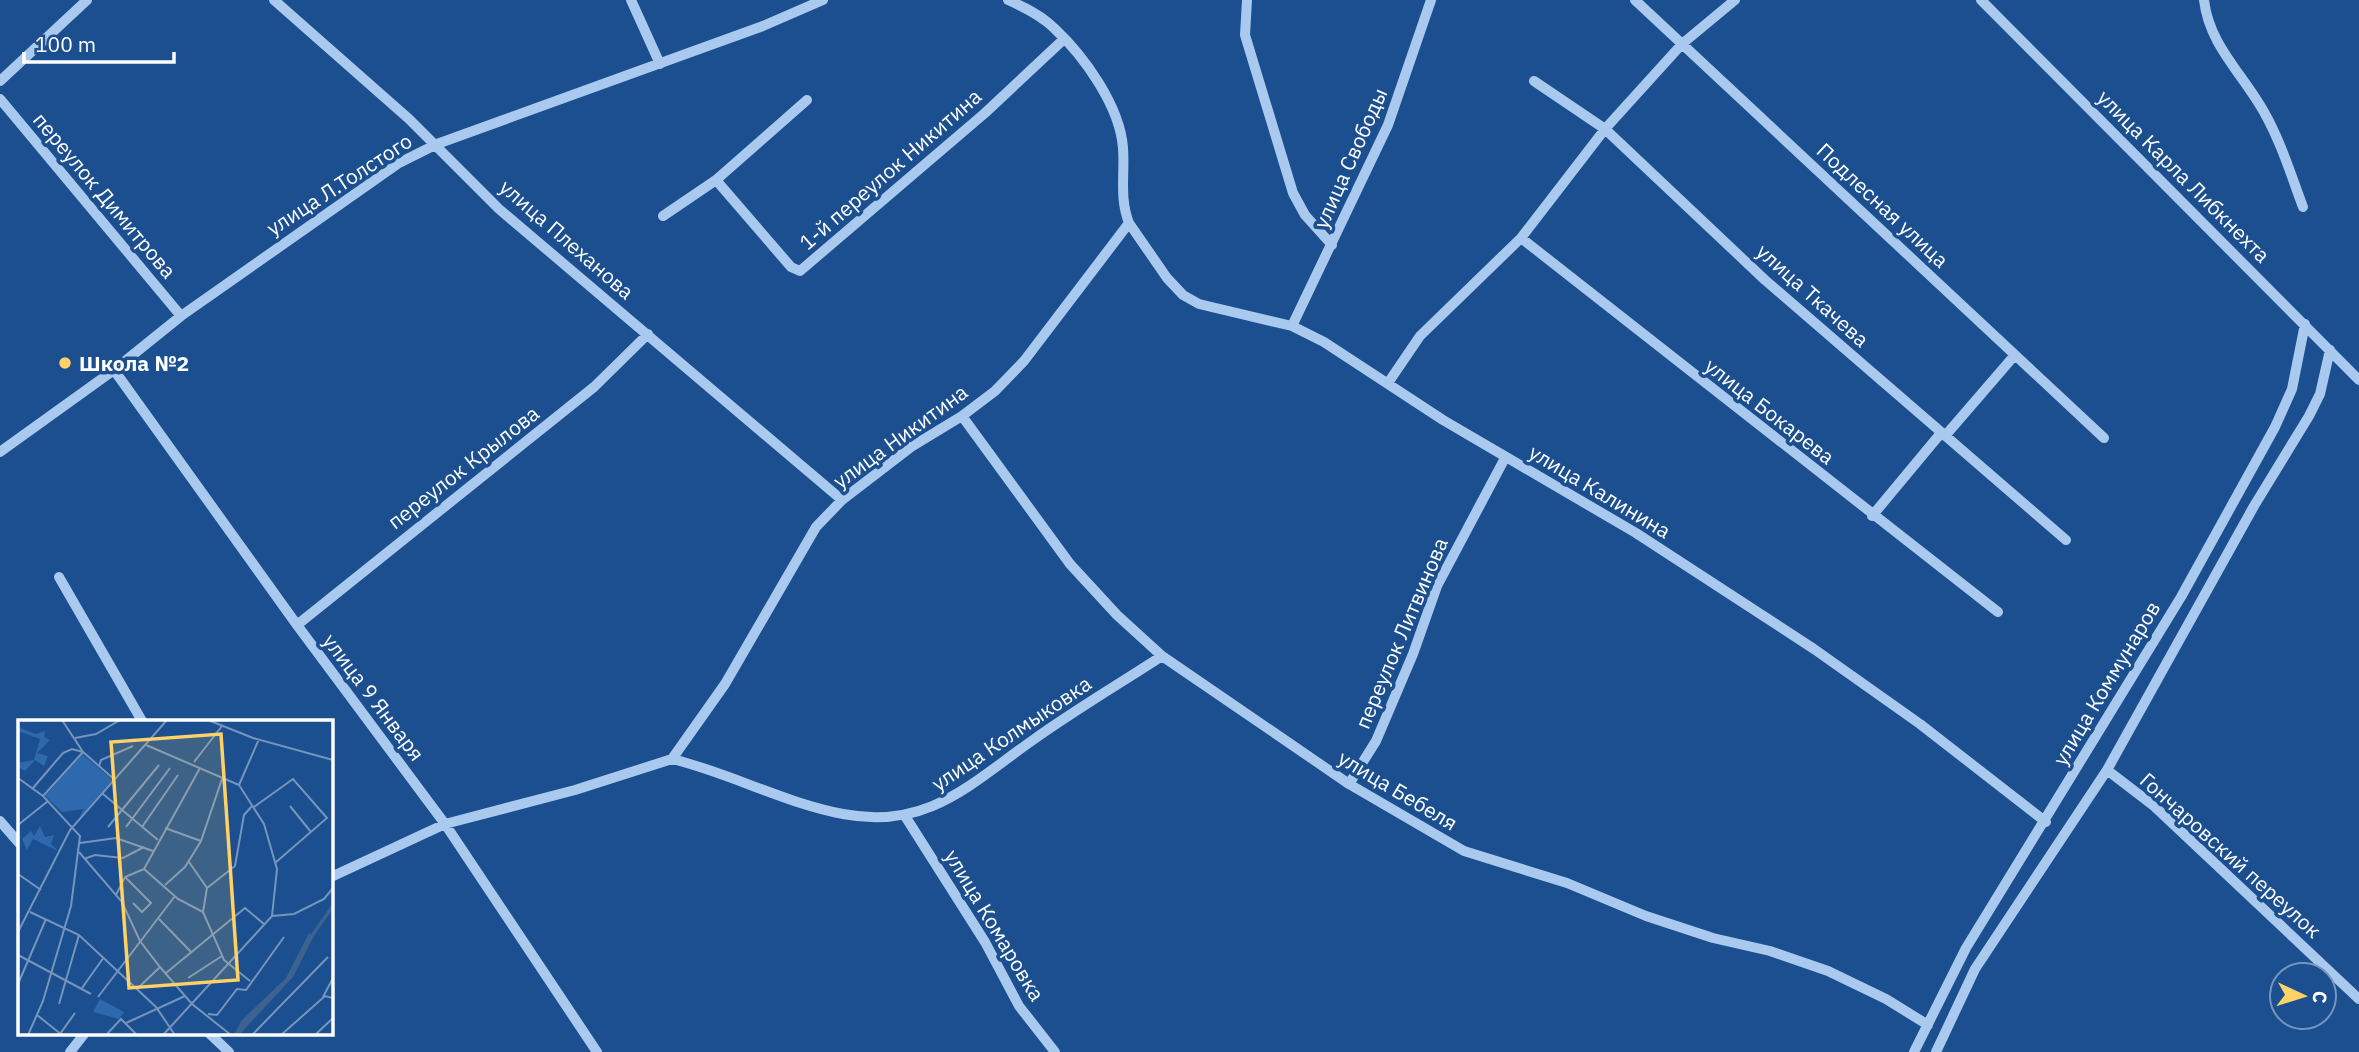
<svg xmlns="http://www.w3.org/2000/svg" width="2359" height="1052" font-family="'IBM Plex Sans',sans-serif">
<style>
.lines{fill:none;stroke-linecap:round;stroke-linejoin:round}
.minor{stroke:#a9c9ee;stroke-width:10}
.poi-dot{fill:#ffd166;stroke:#1b4f8f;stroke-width:2.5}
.labels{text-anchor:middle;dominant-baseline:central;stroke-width:7;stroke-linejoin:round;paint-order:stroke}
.street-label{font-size:21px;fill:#fff;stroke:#1b4f8f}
.poi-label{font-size:21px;font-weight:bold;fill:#fff;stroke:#1b4f8f;text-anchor:start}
.inset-river{fill:none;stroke:#3c6290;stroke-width:3.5}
.inset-road{fill:none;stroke:#7695bc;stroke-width:2}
.view{fill:#ffd166;fill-opacity:0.15;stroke:#ffd166;stroke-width:3.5}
.inset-edge{fill:none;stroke:#fff;stroke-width:3.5}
</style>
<rect width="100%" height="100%" fill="#1b4f8f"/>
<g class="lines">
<path class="minor" d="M 274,0 L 409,119 L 499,209 L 842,500
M 631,0 L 660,64
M 1247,0 L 1245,35 L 1293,193 L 1305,215 L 1332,245
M 1635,0 L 2104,438
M 1981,0 L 2359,380
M 2204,0 C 2209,45 2243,74 2264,112 C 2281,142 2291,175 2303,207
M 0,81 L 87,0
M 1534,81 L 1605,129 L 1765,280 L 2066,540
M 0,99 L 181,316
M 807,100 L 716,180 L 791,267 L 800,271 L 985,113 L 1064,39
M 663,216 L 716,180
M 1129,223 L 1167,278 L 1183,295 L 1199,304 L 1292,326 L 1324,342 L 1443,420 L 1636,533 L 1814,649 L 1920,724 L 2046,822
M 1521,238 L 1998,612
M 1292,326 L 1388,125 L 1431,0
M 114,370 L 297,625 L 445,824 L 597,1052
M 1388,383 L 1420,336 L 1521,238 L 1605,129 L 1682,44 L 1735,0
M 962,416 L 1070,564 L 1117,615 L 1162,656 L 1349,784 L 1464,851 L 1567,883 L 1646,916 L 1713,938 L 1770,951 L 1828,971 L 1886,999 L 1928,1025
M 1945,436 L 2014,356
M 0,452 L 114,370 L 181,316 L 399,163 L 437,144 L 763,26 L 823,0
M 1872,516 L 1941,433
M 59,577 L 142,721
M 297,625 L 594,387 L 648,334
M 672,759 C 730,773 784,803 843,814 C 928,830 970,784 1033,740 C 1075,710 1119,684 1162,656
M 2107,770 L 2154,806 L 2359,999
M 1349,784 L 1376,741 L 1413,654 L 1437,586 L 1505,458
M 905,816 L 985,942 L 1019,1006 L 1055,1052
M 0,821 L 19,843
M 331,877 L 445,824 L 575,790 L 672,759 L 725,684 L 816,527 L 842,500 L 911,447 L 962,416 L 995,391 L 1024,361 L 1129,223 C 1119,197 1125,174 1123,148 C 1120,106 1084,56 1054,28 C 1041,15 1024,7 1008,0
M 209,1033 L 229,1052
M 70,1052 L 85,1033
M 1914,1052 L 1966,948 L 2181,597 L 2275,427 L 2292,389 L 2305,324
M 1936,1052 L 1975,969 L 2107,770 L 2254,506 L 2309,416 L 2320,394 L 2330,350"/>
</g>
<circle class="poi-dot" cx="65" cy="363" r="7"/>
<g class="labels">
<g class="street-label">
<text transform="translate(1350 158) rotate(-66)">улица Свободы</text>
<text transform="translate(890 169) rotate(-41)">1-й переулок Никитина</text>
<text transform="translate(2184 176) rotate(45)">улица Карла Либкнехта</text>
<text transform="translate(339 184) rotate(-33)">улица Л.Толстого</text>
<text transform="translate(105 195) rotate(50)">переулок Димитрова</text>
<text transform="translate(1883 205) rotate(43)">Подлесная улица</text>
<text transform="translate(567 239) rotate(41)">улица Плеханова</text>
<text transform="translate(1813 295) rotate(42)">улица Ткачева</text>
<text transform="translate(1770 411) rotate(38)">улица Бокарева</text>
<text transform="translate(900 436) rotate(-36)">улица Никитина</text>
<text transform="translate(463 467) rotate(-38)">переулок Крылова</text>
<text transform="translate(1600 491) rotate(31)">улица Калинина</text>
<text transform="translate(1401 633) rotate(-67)">переулок Литвинова</text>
<text transform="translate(2106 683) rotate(-59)">улица Коммунаров</text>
<text transform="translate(374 697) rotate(53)">улица 9 Января</text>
<text transform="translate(1011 733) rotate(-34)">улица Колмыковка</text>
<text transform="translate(1398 790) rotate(31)">улица Бебеля</text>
<text transform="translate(2231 855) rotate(42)">Гончаровский переулок</text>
<text transform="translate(995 925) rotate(59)">улица Комаровка</text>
</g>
<g class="poi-label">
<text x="79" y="363">Школа №2</text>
</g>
</g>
<g transform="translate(18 720)">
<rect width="315" height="315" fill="#1b4f8f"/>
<path d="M 0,7 L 18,14 L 27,11 L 26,17 L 32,20 L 19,33 L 30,36 L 26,46 L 17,40 L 7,51 L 0,47 L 0,43 L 16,40 L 22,19 L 0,11 ZM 64,34 L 95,60 L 61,98 L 66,89 L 44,92 L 27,76 ZM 22,106 L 27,117 L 36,115 L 33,124 L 40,131 L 15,119 L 9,130 L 4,119 L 13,111 L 16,116 ZM 82,279 L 106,292 L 101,299 L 75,292 Z" fill="#2e69ad"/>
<path d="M 291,213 L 296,216 L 275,257 L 221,315 L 216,315 L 223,301 L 268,258 Z" fill="#3c6290"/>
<path class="inset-river" d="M 293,217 L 315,186"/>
<path class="inset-road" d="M 190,0 L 235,18 L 315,40M 57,18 L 78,14 L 102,0M 128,25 L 221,65M 176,42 L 204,6M 81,46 L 83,40 L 115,26M 0,58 L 25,76 L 62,116 L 53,186 L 25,281 L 10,315M 15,68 L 45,33 L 54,29 L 65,32 L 97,60M 85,74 L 140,120M 25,76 L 65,32 L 44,0M 272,86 L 293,112M 236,87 L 275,59 L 309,98 L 257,143M 0,105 L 30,81M 90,107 L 141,45M 108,107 L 152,48M 124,107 L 160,55M 147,108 L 183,121M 62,123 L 98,118 L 135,131M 61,132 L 104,182 L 122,221 L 142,247 L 174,284 L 213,315M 66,139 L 77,135 L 105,138 L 126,127M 171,142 L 189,168 L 185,192M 126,149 L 182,48M 0,154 L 23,170M 107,157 L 133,183 L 124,192 L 115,183M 147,165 L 167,147 L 183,121 L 204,59M 189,168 L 217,146 L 226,95 L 234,86M 98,175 L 107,157 L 126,149 L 160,179 L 185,192 L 206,240 L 232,261M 12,192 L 61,215 L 138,287 L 157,315M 254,196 L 276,194 L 306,179 L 315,168M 141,199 L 174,233M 0,212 L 52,110 L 149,0M 0,235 L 73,274M 148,253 L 227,188 L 246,204M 170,258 L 204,236M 0,264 L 28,199M 64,268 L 86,237M 120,268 L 142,247M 80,277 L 157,176M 305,277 L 315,258M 41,284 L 61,215M 190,294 L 199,295 L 219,269 L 228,270 L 266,217M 19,295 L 44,315M 108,303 L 167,276M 42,314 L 57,293M 88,315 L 103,299 L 119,315M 145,315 L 254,196 L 259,149 L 246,104 L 221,65 L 241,19M 234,315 L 310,237M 263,315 L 307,276 L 315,278M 297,315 L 315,298"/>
<path class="view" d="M 203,14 L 220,260 L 111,268 L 93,22 Z"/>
<rect width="315" height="315" class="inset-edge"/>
</g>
<g transform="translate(2303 996) rotate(94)"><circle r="33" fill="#1b4f8f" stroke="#7695bc" stroke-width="2"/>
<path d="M0-5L12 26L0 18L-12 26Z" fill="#ffd166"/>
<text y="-10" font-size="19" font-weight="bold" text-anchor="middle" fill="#ffffff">С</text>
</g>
<path d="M24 52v10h150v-10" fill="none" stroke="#ffffff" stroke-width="3.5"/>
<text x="35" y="52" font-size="21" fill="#ffffff" stroke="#1b4f8f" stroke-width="5" paint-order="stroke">100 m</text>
</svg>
